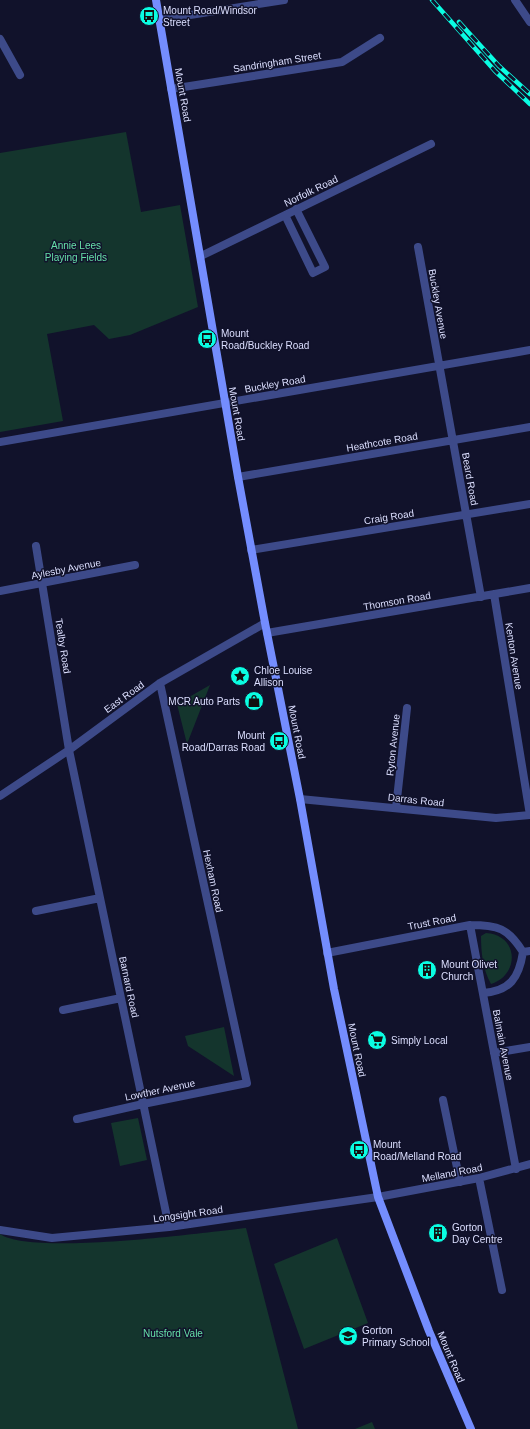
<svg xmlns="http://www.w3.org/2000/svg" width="530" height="1429" font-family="Arial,sans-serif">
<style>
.green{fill:#14352d}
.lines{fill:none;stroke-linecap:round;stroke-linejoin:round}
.street{stroke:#3d4a89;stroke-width:8}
.secondary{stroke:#748dfe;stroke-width:8}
.rail-casing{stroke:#0afde2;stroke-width:4.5}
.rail{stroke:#11122b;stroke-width:3;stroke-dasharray:9;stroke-linecap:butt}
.labels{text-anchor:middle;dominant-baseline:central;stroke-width:3;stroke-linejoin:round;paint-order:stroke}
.poi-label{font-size:10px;fill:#dcdfff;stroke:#11122b;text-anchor:start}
.street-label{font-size:10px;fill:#dcdfff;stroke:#11122b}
.park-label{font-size:10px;fill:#66e0a8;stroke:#11122b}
</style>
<rect width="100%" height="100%" fill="#11122b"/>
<path class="green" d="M 126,132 L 141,212 L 180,205 L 198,307 L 130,335 L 109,339 L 94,325 L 47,334 L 63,421 L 0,432 L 0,153 Z
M 210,685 L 187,744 L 177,704 Z
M 486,933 C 519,935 520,975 491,984 C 483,970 481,953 481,936 Z
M 224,1027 L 234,1076 L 188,1046 L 185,1036 Z
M 138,1118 L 147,1160 L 120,1166 L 111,1123 Z
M 246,1228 L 298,1429 L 0,1429 L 0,1234 C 32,1256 201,1233 246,1228 Z
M 337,1238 L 368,1323 L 304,1349 L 274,1264 Z
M 372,1422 L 375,1429 L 355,1429 Z"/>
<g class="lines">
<path class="street" d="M 515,0 L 530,22
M 159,20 L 284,0
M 0,39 L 20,75
M 171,89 L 342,62 L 380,38
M 285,215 L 313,273 L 325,267 L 296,209
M 418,247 L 481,597
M 201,256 L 431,144
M 0,442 L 530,350
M 238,477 L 530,427
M 36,546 L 69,750 L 169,1227
M 251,550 L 530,504
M 0,591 L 135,565
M 494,594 L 530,815
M 267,633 L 530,588
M 0,796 L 69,750 L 160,683 L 265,623
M 300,799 L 496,818 L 530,815
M 396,808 L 407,708
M 36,911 L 100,898
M 470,925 L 516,1169
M 327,953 L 470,925 C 498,925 508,928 523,952 L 530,951
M 483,993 C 510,991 519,978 523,952
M 63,1010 L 121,998
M 494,1053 L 530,1047
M 443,1100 L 460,1182
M 77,1119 L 143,1104 L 247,1083 L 160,683
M 479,1178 L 502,1290
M 0,1230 L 52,1238 L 169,1227 L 378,1197 L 479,1178 L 530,1164"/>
<path class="secondary" d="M 156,0 L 238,477 L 265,623 L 300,799 L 334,989 L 378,1197 L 429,1331 L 471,1429"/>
<g class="rail-casing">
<path id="rail" d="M 432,0 L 495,71 L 530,104
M 459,22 L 499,66 L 530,94"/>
</g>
<use href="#rail" class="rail"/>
</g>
<defs>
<g id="bus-disc" transform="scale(1)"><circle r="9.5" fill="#0afde2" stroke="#11122b"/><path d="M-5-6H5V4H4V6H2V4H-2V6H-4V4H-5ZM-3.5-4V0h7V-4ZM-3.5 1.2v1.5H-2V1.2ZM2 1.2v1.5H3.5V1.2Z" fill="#111"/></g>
<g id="sight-disc" transform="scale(1)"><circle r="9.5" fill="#0afde2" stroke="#11122b"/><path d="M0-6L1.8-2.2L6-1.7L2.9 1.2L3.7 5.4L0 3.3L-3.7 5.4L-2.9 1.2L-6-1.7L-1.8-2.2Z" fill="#111"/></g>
<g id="shop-disc" transform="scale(1)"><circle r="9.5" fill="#0afde2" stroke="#11122b"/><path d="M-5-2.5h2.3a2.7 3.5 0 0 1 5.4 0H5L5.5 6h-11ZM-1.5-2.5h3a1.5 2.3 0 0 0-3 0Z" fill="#111"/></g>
<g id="building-disc" transform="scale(1)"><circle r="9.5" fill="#0afde2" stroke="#11122b"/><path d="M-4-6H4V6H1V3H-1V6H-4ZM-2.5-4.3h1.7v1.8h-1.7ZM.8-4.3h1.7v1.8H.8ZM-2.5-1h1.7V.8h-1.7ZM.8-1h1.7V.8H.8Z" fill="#111"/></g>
<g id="supermarket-disc" transform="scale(1)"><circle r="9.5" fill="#0afde2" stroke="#11122b"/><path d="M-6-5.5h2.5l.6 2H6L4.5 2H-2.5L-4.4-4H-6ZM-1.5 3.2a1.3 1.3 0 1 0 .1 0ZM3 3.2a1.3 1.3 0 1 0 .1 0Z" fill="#111"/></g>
<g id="school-disc" transform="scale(1)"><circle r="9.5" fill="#0afde2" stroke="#11122b"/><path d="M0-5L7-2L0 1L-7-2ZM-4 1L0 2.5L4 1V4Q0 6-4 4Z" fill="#111"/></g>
</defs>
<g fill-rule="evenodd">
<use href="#bus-disc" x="149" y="16"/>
<use href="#bus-disc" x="207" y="339"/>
<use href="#sight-disc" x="240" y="676"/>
<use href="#shop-disc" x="254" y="701"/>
<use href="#bus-disc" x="279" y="741"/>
<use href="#building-disc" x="427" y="970"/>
<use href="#supermarket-disc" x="377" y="1040"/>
<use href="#bus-disc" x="359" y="1150"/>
<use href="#building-disc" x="438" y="1233"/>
<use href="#school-disc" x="348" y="1336"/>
</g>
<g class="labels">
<g class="poi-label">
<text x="163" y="10">Mount Road/Windsor<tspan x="163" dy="12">Street</tspan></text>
<text x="221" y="333">Mount<tspan x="221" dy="12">Road/Buckley Road</tspan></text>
<text x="254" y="670">Chloe Louise<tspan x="254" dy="12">Allison</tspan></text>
<text x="240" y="701" text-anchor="end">MCR Auto Parts</text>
<text x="265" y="735" text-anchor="end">Mount<tspan x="265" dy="12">Road/Darras Road</tspan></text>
<text x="441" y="964">Mount Olivet<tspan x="441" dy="12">Church</tspan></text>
<text x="391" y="1040">Simply Local</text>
<text x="373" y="1144">Mount<tspan x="373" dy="12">Road/Melland Road</tspan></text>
<text x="452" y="1227">Gorton<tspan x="452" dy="12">Day Centre</tspan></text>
<text x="362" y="1330">Gorton<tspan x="362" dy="12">Primary School</tspan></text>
</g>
<g class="street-label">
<text transform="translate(277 62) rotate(-9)">Sandringham Street</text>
<text transform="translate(183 95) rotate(80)">Mount Road</text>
<text transform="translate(311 191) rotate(-26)">Norfolk Road</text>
<text transform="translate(438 304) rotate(80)">Buckley Avenue</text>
<text transform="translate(275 384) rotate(-10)">Buckley Road</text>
<text transform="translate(237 414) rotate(80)">Mount Road</text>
<text transform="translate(382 442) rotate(-10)">Heathcote Road</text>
<text transform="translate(470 479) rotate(80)">Beard Road</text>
<text transform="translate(389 517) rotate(-9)">Craig Road</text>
<text transform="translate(66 569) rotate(-11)">Aylesby Avenue</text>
<text transform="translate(397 601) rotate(-10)">Thomson Road</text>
<text transform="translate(63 646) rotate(81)">Tealby Road</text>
<text transform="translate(514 656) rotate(81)">Kenton Avenue</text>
<text transform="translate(124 697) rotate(-36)">East Road</text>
<text transform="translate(297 732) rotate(79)">Mount Road</text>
<text transform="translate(393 745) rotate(-84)">Ryton Avenue</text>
<text transform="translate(416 800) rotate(6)">Darras Road</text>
<text transform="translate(213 881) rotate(78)">Hexham Road</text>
<text transform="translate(432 922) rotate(-11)">Trust Road</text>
<text transform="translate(129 987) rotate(78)">Barnard Road</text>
<text transform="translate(503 1045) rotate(79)">Balmain Avenue</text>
<text transform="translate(357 1050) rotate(78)">Mount Road</text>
<text transform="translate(160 1090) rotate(-12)">Lowther Avenue</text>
<text transform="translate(452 1173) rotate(-11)">Melland Road</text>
<text transform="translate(188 1214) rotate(-8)">Longsight Road</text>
<text transform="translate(451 1357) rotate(67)">Mount Road</text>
</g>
<g class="park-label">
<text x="76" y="245">Annie Lees<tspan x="76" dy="12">Playing Fields</tspan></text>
<text x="173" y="1333">Nutsford Vale</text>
</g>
</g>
</svg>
